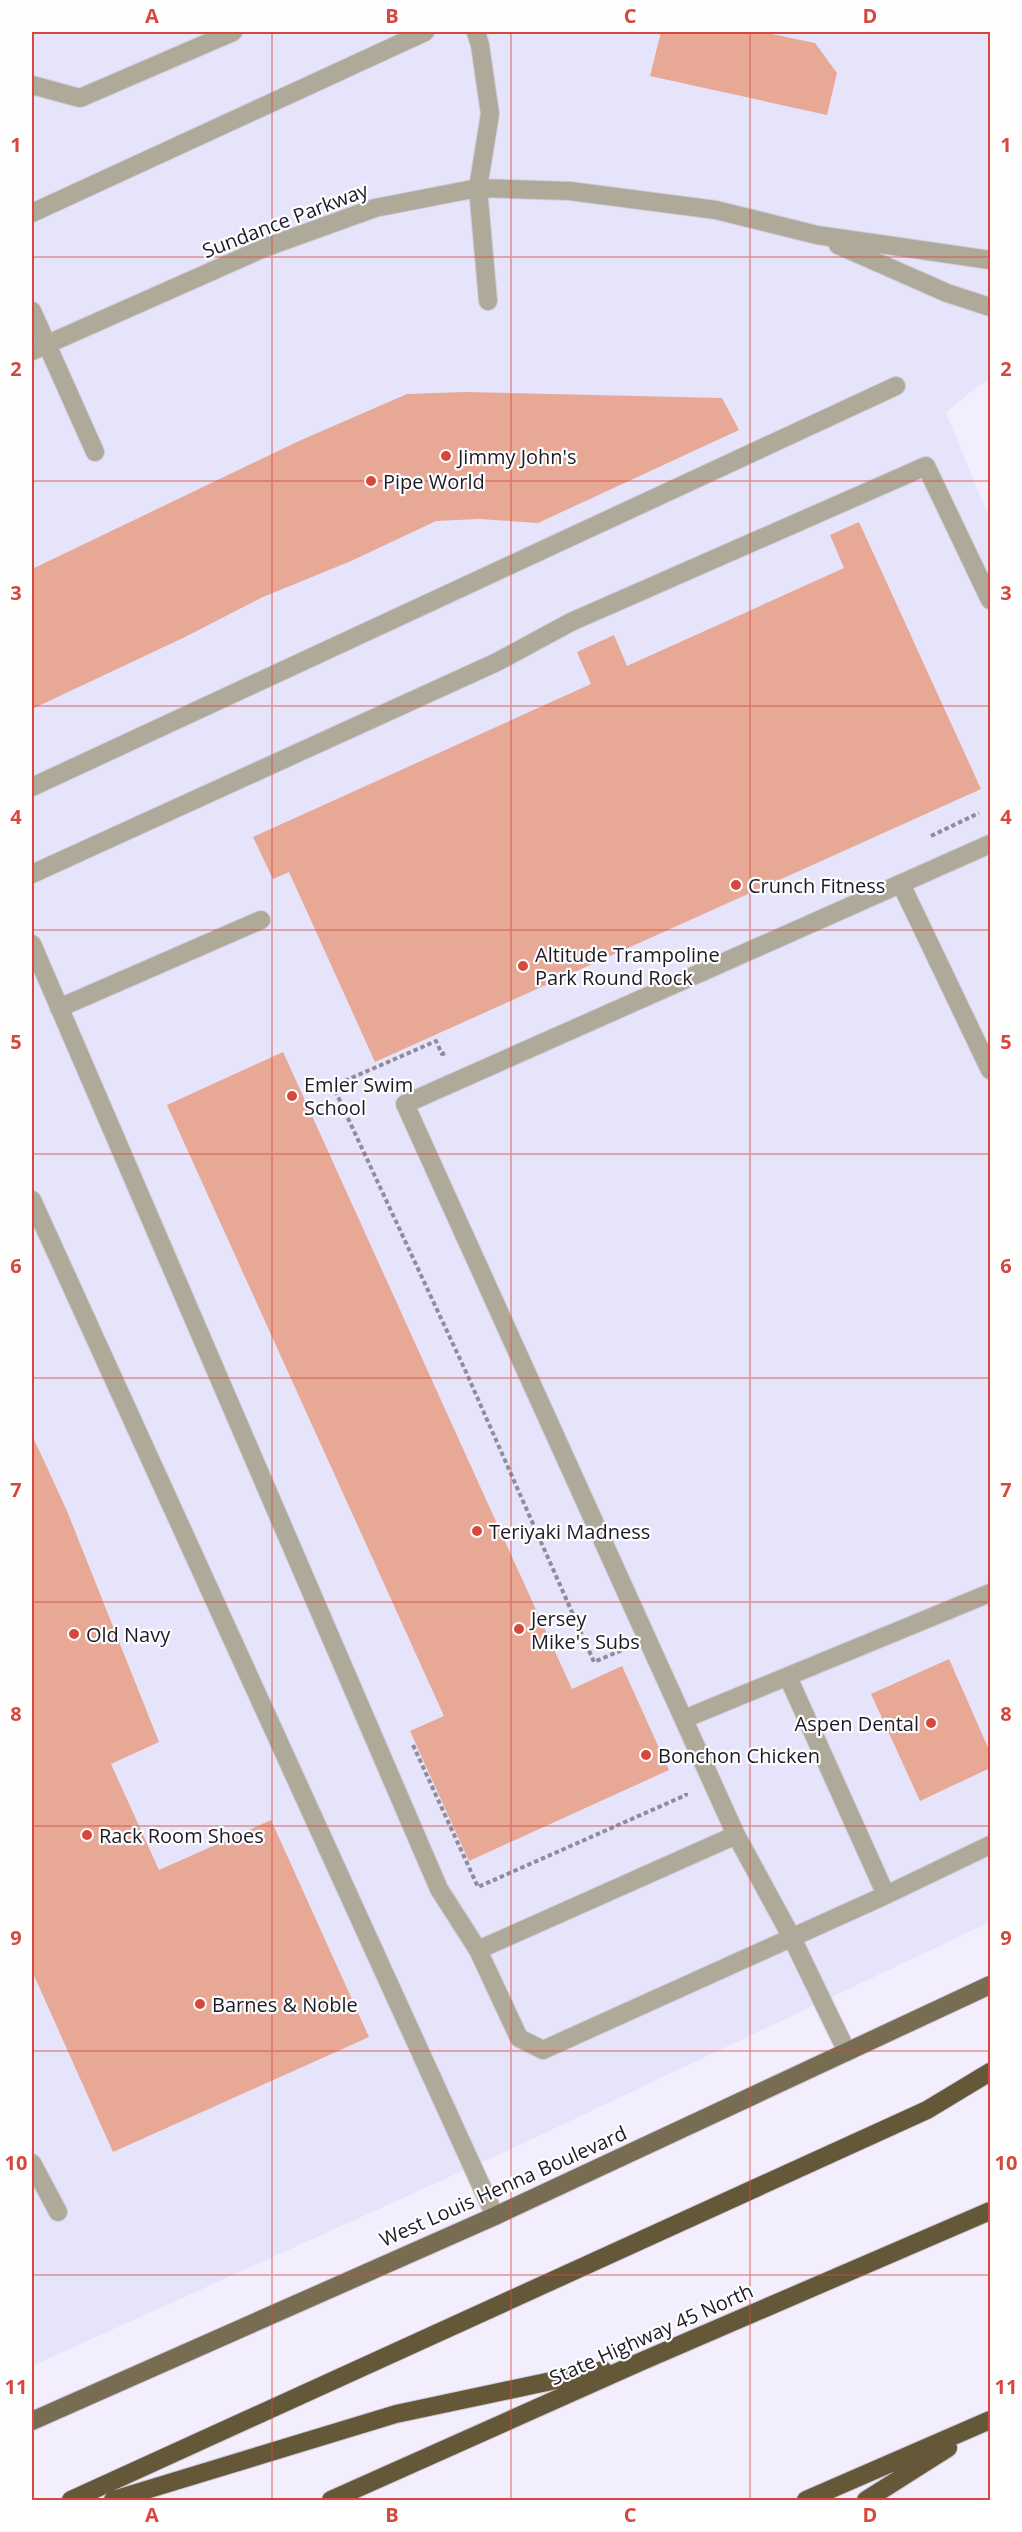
<svg xmlns="http://www.w3.org/2000/svg" width="1022" height="2532" font-family="'Open Sans',sans-serif">
<style>
.commercial{fill:#e6e4fa}
.building{fill:#e7a896}
.lines{fill:none;stroke-linecap:round;stroke-linejoin:round}
.minor-casing{stroke:#d1ccdb;stroke-width:20}
.major-casing{stroke:#d1ccdb;stroke-width:20}
.highway-casing{stroke:#d1ccdb;stroke-width:20}
.path{stroke:#908c9a;stroke-width:4;stroke-dasharray:4.5 3;stroke-linecap:butt}
.minor{stroke:#afa99a;stroke-width:18}
.major{stroke:#786d53;stroke-width:18}
.highway{stroke:#655839;stroke-width:18}
.grid{fill:none;stroke:#d6483d;stroke-width:1.5;stroke-opacity:0.55}
.poi-dot{fill:#d6483d;stroke:#fefefe;stroke-width:2}
.labels{text-anchor:middle;dominant-baseline:central;stroke-width:4.5;stroke-linejoin:round;paint-order:stroke}
.street-label{font-size:20px;fill:#1e1a27;stroke:#fefefe}
.poi-label{font-size:20px;fill:#1e1a27;stroke:#fefefe;text-anchor:start}
.neatline{fill:none;stroke:#d6483d;stroke-width:2}
.grid-label{font-size:20px;text-anchor:middle;font-weight:bold;fill:#d6483d}
</style>
<rect width="100%" height="100%" fill="#f3eefd"/>
<path class="commercial" d="M 32,32 L 990,32 L 990,379 L 974,389 L 946,413 L 990,519 L 990,1922 L 511,2149 L 32,2366 Z"/>
<path class="building" d="M 661,32 L 762,32 L 815,43 L 837,73 L 827,115 L 650,76 Z
M 464,392 L 722,398 L 739,430 L 538,523 L 479,519 L 436,521 L 351,561 L 263,597 L 183,638 L 32,709 L 32,569 L 299,441 L 407,394 Z
M 859,522 L 981,789 L 375,1062 L 289,872 L 273,879 L 253,837 L 591,684 L 577,652 L 614,635 L 627,666 L 844,568 L 830,535 Z
M 283,1052 L 572,1689 L 622,1666 L 669,1770 L 469,1861 L 410,1731 L 444,1716 L 167,1105 Z
M 32,1435 L 67,1511 L 159,1742 L 111,1764 L 159,1870 L 271,1820 L 369,2037 L 113,2152 L 32,1971 Z
M 949,1659 L 990,1752 L 990,1768 L 920,1801 L 871,1694 Z"/>
<g class="lines">
<g class="minor-casing">
<path id="minor" d="M 476,32 L 480,45 L 490,114 L 478,188 L 488,301
M 32,85 L 80,98 L 233,32
M 32,213 L 425,32
M 838,245 L 947,293 L 990,307
M 32,311 L 95,452
M 32,351 L 264,248 L 375,208 L 478,188 L 570,191 L 716,210 L 817,235 L 990,260
M 32,787 L 896,386
M 32,874 L 497,662 L 571,622 L 926,466 L 990,600
M 901,884 L 990,1070
M 32,944 L 439,1889 L 478,1950 L 736,1835
M 59,1008 L 261,920
M 32,1200 L 495,2216
M 788,1677 L 886,1895
M 684,1719 L 990,1593
M 478,1950 L 519,2038 L 543,2050 L 886,1895 L 990,1845
M 847,2052 L 791,1936 L 736,1835 L 405,1104 L 990,844
M 32,2163 L 58,2212"/>
</g>
<g class="major-casing">
<path id="major" d="M 32,2421 L 495,2216 L 990,1985"/>
</g>
<g class="highway-casing">
<path id="highway" d="M 71,2500 L 927,2110 L 990,2072
M 113,2500 L 396,2414 L 603,2370
M 331,2500 L 640,2362 L 990,2211
M 806,2500 L 990,2420
M 866,2500 L 948,2448"/>
</g>
<path class="path" d="M 931,836 L 979,813
M 445,1053 L 442,1054 L 436,1041 L 333,1086 L 466,1372 L 594,1662 L 622,1650
M 413,1745 L 478,1887 L 686,1795 L 686,1793"/>
<use href="#minor" class="minor"/>
<use href="#major" class="major"/>
<use href="#highway" class="highway"/>
</g>
<path class="grid" d="M 272,32 L 272,2500M 511,32 L 511,2500M 750,32 L 750,2500M 32,257 L 990,257M 32,481 L 990,481M 32,706 L 990,706M 32,930 L 990,930M 32,1154 L 990,1154M 32,1378 L 990,1378M 32,1602 L 990,1602M 32,1826 L 990,1826M 32,2051 L 990,2051M 32,2275 L 990,2275"/>
<g class="poi-dot">
<circle cx="446" cy="456" r="6"/>
<circle cx="371" cy="481" r="6"/>
<circle cx="736" cy="885" r="6"/>
<circle cx="523" cy="966" r="6"/>
<circle cx="292" cy="1096" r="6"/>
<circle cx="477" cy="1531" r="6"/>
<circle cx="519" cy="1629" r="6"/>
<circle cx="74" cy="1634" r="6"/>
<circle cx="931" cy="1723" r="6"/>
<circle cx="646" cy="1755" r="6"/>
<circle cx="87" cy="1835" r="6"/>
<circle cx="200" cy="2004" r="6"/>
</g>
<g class="labels">
<g class="street-label">
<text transform="translate(285 220) rotate(-21)">Sundance Parkway</text>
<text transform="translate(503 2186) rotate(-24)">West Louis Henna Boulevard</text>
<text transform="translate(651 2334) rotate(-24)">State Highway 45 North</text>
</g>
<g class="poi-label">
<text x="458" y="456">Jimmy John's</text>
<text x="383" y="481">Pipe World</text>
<text x="748" y="885">Crunch Fitness</text>
<text x="535" y="954">Altitude Trampoline<tspan x="535" dy="23">Park Round Rock</tspan></text>
<text x="304" y="1084">Emler Swim<tspan x="304" dy="23">School</tspan></text>
<text x="489" y="1531">Teriyaki Madness</text>
<text x="531" y="1618">Jersey<tspan x="531" dy="23">Mike's Subs</tspan></text>
<text x="86" y="1634">Old Navy</text>
<text x="919" y="1723" text-anchor="end">Aspen Dental</text>
<text x="658" y="1755">Bonchon Chicken</text>
<text x="99" y="1835">Rack Room Shoes</text>
<text x="212" y="2004">Barnes &amp; Noble</text>
</g>
</g>
<rect width="1022" height="2532" fill="none" stroke="#fefefe" stroke-width="66"/>
<rect x="33" y="33" width="956" height="2466" class="neatline"/>
<g class="grid-label">
<text x="152" y="23">A</text>
<text x="392" y="23">B</text>
<text x="630" y="23">C</text>
<text x="870" y="23">D</text>
<text x="16" y="152">1</text>
<text x="1006" y="152">1</text>
<text x="16" y="376">2</text>
<text x="1006" y="376">2</text>
<text x="16" y="600">3</text>
<text x="1006" y="600">3</text>
<text x="16" y="824">4</text>
<text x="1006" y="824">4</text>
<text x="16" y="1049">5</text>
<text x="1006" y="1049">5</text>
<text x="16" y="1273">6</text>
<text x="1006" y="1273">6</text>
<text x="16" y="1497">7</text>
<text x="1006" y="1497">7</text>
<text x="16" y="1721">8</text>
<text x="1006" y="1721">8</text>
<text x="16" y="1945">9</text>
<text x="1006" y="1945">9</text>
<text x="16" y="2170">10</text>
<text x="1006" y="2170">10</text>
<text x="16" y="2394">11</text>
<text x="1006" y="2394">11</text>
<text x="152" y="2522">A</text>
<text x="392" y="2522">B</text>
<text x="630" y="2522">C</text>
<text x="870" y="2522">D</text>
</g>
</svg>
